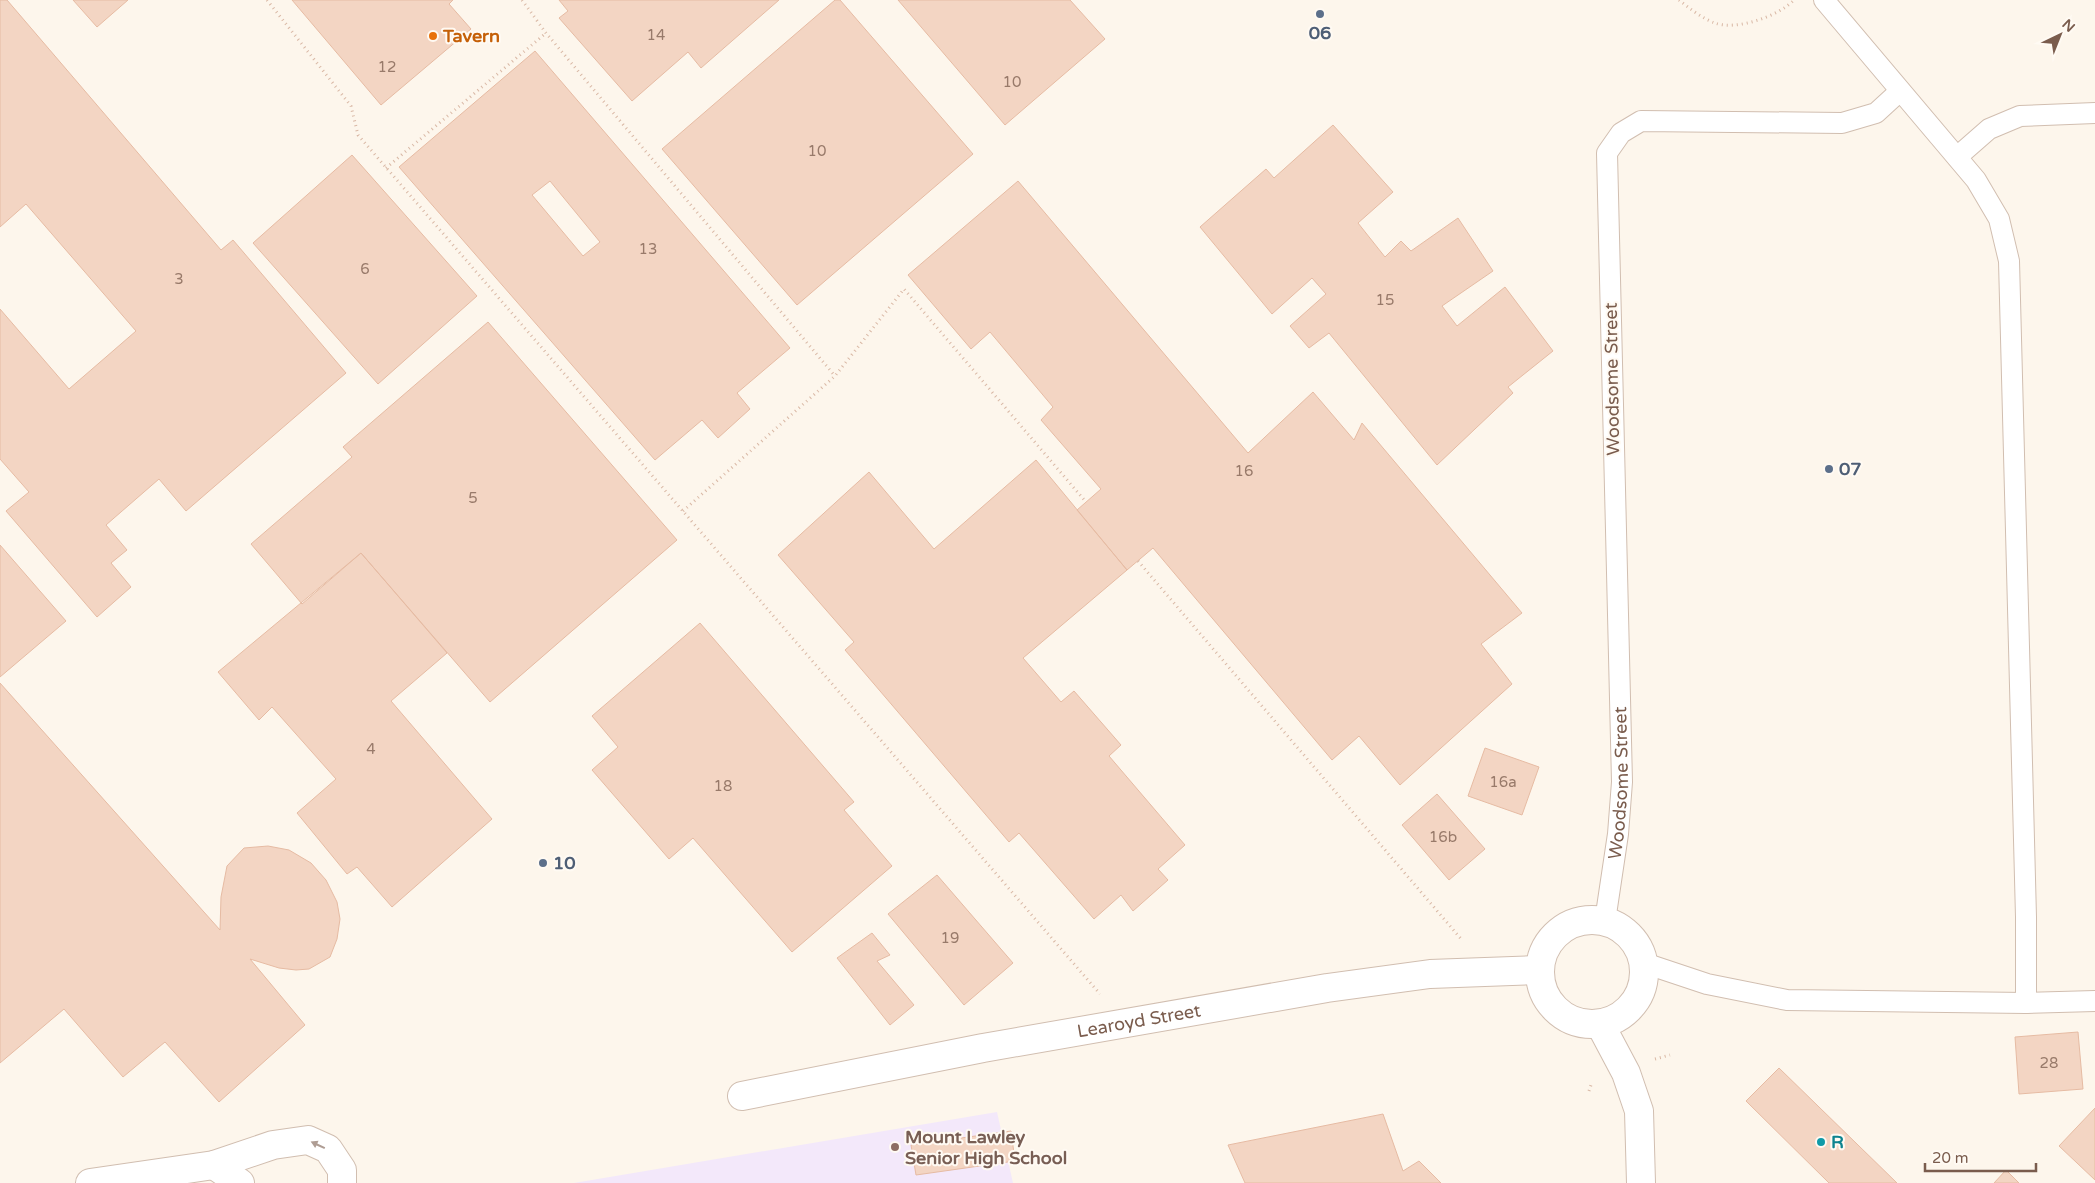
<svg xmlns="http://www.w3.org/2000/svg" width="2095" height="1183" font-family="'Varela Round',sans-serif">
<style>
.education{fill:#f3e8fa}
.building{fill:#f3d5c3;stroke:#e6bba3;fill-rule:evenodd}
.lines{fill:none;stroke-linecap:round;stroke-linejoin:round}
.lane-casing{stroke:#d1beb0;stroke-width:22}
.street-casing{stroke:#d1beb0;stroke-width:30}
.path{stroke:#d9b8a5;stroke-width:3;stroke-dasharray:1 4;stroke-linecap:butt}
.lane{stroke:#fff;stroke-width:20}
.street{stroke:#fff;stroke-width:28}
.oneway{fill:#af9d94}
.service-dot{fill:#5c6f8a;stroke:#fffaf3;stroke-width:2}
.food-dot{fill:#e8710a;stroke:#fffaf3;stroke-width:2}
.culture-dot{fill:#0f9aa8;stroke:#fffaf3;stroke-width:2}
.education-dot{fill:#8d6e63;stroke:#fffaf3;stroke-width:2}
.labels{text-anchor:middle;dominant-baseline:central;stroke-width:4;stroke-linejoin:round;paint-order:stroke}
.number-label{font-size:15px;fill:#987a6a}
.service-label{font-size:18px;font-weight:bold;fill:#4e5e75;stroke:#fffaf3;text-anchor:start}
.food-label{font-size:18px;font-weight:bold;fill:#c56008;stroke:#fffaf3;text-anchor:start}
.street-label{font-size:18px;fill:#7a5c4d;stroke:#fffaf3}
.education-label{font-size:18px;font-weight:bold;fill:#785e54;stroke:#fffaf3;text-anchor:start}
.culture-label{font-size:18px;font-weight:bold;fill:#0d838f;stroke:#fffaf3;text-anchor:start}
</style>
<rect width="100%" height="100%" fill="#fdf6ec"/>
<path class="education" d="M 997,1112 L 1013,1183 L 574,1183 Z"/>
<path class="building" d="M 0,0 L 7,0 L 221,250 L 233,240 L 346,373 L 186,511 L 159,479 L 106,525 L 127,550 L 111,563 L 131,587 L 97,617 L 6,511 L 29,492 L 0,459 L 0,309 L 69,389 L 136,331 L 26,204 L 0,227 Z
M 73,0 L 128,0 L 97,27 Z
M 292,0 L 453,0 L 449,4 L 471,29 L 381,105 Z
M 559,0 L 779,0 L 701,68 L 688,52 L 632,101 L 559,18 L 568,11 Z
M 835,0 L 840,0 L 973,154 L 797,305 L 662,149 Z
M 898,0 L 1070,0 L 1105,39 L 1005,125 Z
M 535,51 L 790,348 L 737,393 L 750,409 L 718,438 L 702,420 L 655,460 L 399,167 ZM 550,181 L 600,242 L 583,256 L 532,195 Z
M 1333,125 L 1393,192 L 1358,223 L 1385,257 L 1401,241 L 1411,251 L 1458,218 L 1493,271 L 1442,306 L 1457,326 L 1505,287 L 1553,351 L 1508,387 L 1513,393 L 1437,465 L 1329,333 L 1309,348 L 1290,326 L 1326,294 L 1312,278 L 1272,314 L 1200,227 L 1266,169 L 1274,178 Z
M 352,155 L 477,296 L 378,384 L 253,243 Z
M 1018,181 L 1248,453 L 1313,392 L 1354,440 L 1362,423 L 1522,613 L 1481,644 L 1512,684 L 1400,785 L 1359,736 L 1332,760 L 1153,548 L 1127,570 L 1077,510 L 1101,489 L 1041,420 L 1053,407 L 990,332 L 971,349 L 908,275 Z
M 488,322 L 677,540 L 490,702 L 361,553 L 302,604 L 251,544 L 352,457 L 343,447 Z
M 1036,460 L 1127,570 L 1023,658 L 1061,702 L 1074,691 L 1121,745 L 1109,756 L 1185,845 L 1158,869 L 1168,880 L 1133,911 L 1121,895 L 1094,919 L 1019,833 L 1009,842 L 845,650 L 854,642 L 778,555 L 869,472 L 934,549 Z
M 0,545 L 66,621 L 0,677 Z
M 361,553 L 447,653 L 391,701 L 492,819 L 392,907 L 357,867 L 347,874 L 297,813 L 336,779 L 272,707 L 259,720 L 218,672 Z
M 700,623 L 854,802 L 844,810 L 892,866 L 792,952 L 693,838 L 669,859 L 592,770 L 618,747 L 592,716 Z
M 0,683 L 220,930 L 221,897 L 227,866 L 244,848 L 268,846 L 289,850 L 311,863 L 326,880 L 337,902 L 340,919 L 337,939 L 330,957 L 309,969 L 296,970 L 279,968 L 250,959 L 305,1025 L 219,1102 L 165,1042 L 123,1077 L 64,1009 L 0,1063 Z
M 1485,748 L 1539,767 L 1522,815 L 1468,796 Z
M 1437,794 L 1485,849 L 1449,880 L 1402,825 Z
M 937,875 L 1013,963 L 964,1005 L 888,914 Z
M 872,933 L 890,955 L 877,961 L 914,1005 L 890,1025 L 837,958 Z
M 2078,1032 L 2083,1089 L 2019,1094 L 2015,1037 Z
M 1779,1068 L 1897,1183 L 1829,1183 L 1746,1101 Z
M 2095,1108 L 2095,1180 L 2059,1146 Z
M 1383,1114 L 1403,1171 L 1419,1161 L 1441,1183 L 1245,1183 L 1228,1145 Z
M 1011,1131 L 1015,1161 L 916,1175 L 911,1145 Z
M 2006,1170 L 2019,1183 L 1994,1183 Z"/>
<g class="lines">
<g class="lane-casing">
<g id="lane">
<path d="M 1824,0 L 1976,180 L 1999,219 L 2009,261 L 2026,917 L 2026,1003"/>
<path d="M 1957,157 L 1989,129 L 2020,116 L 2095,113"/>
<path id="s1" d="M 1605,921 L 1618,834 L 1622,782 L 1607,153 L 1621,133 L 1641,121 L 1842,123 L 1876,113 L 1900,91"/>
<path d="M 1644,963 L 1707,984 L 1787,1000 L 2026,1003 L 2095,1001"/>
</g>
</g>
<g class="street-casing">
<g id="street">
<circle cx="1592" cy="972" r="52"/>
<path d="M 1600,1024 L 1626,1073 L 1639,1111 L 1641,1183"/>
<path id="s2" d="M 742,1096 L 983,1048 L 1327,988 L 1430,974 L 1539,970"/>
<path d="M 214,1165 L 240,1183"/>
<path d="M 90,1183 L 214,1165 L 273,1145 L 308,1140 L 328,1149 L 342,1170 L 342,1183"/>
</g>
</g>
<path class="path" d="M 267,0 L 351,106 L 358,135 L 1100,994
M 522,0 L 546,33 L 835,376
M 1679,0 C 1689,8 1703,19 1715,23 C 1736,31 1779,16 1794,0
M 386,168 L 546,33
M 683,511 L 835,376 L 904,289 L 1086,502
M 1138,561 L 1462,940
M 1655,1059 L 1670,1055
M 1589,1091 L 1592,1082"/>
<use href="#lane" class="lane"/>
<use href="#street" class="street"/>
</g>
<defs><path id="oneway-solid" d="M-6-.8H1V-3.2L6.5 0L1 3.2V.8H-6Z" transform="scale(1.25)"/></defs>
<use class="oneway" href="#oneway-solid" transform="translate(318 1145) rotate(-155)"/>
<g class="service-dot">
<circle cx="1320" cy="14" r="5"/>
<circle cx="1829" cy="469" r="5"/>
<circle cx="543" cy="863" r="5"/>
</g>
<circle class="food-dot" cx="433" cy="36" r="5"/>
<circle class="culture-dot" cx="1821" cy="1142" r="5"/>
<circle class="education-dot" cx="895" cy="1147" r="5"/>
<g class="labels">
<g class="number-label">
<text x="656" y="35">14</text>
<text x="387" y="67">12</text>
<text x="1012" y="82">10</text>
<text x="817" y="151">10</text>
<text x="648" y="249">13</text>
<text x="365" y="269">6</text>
<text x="179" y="279">3</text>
<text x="1385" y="300">15</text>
<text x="1244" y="471">16</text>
<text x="473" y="498">5</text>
<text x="371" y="749">4</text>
<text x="1503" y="782">16a</text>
<text x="723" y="786">18</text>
<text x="1443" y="837">16b</text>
<text x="950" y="938">19</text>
<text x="2049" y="1063">28</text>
</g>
<g class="service-label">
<text x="1320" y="33" text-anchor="middle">06</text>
<text x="1839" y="469">07</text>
<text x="553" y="863">10</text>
</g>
<g class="food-label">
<text x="443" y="36">Tavern</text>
</g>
<g class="street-label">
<text transform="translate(1612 379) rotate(-91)">Woodsome Street</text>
<text stroke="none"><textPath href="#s1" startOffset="139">Woodsome Street</textPath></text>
<text stroke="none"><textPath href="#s2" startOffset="404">Learoyd Street</textPath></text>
</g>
<g class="education-label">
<text x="905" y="1137">Mount Lawley<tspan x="905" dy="21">Senior High School</tspan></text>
</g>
<g class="culture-label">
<text x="1831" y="1142">R</text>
</g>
</g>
<g transform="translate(2060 35) rotate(43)" stroke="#fffaf3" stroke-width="4" paint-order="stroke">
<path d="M0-4L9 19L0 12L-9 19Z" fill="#7a5c4d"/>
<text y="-8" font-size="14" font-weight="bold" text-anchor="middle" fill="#7a5c4d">N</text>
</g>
<path d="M1925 1163v8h111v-8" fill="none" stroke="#7a5c4d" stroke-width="2.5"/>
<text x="1932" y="1163" font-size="15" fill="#7a5c4d" stroke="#fffaf3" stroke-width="4" paint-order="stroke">20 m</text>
</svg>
